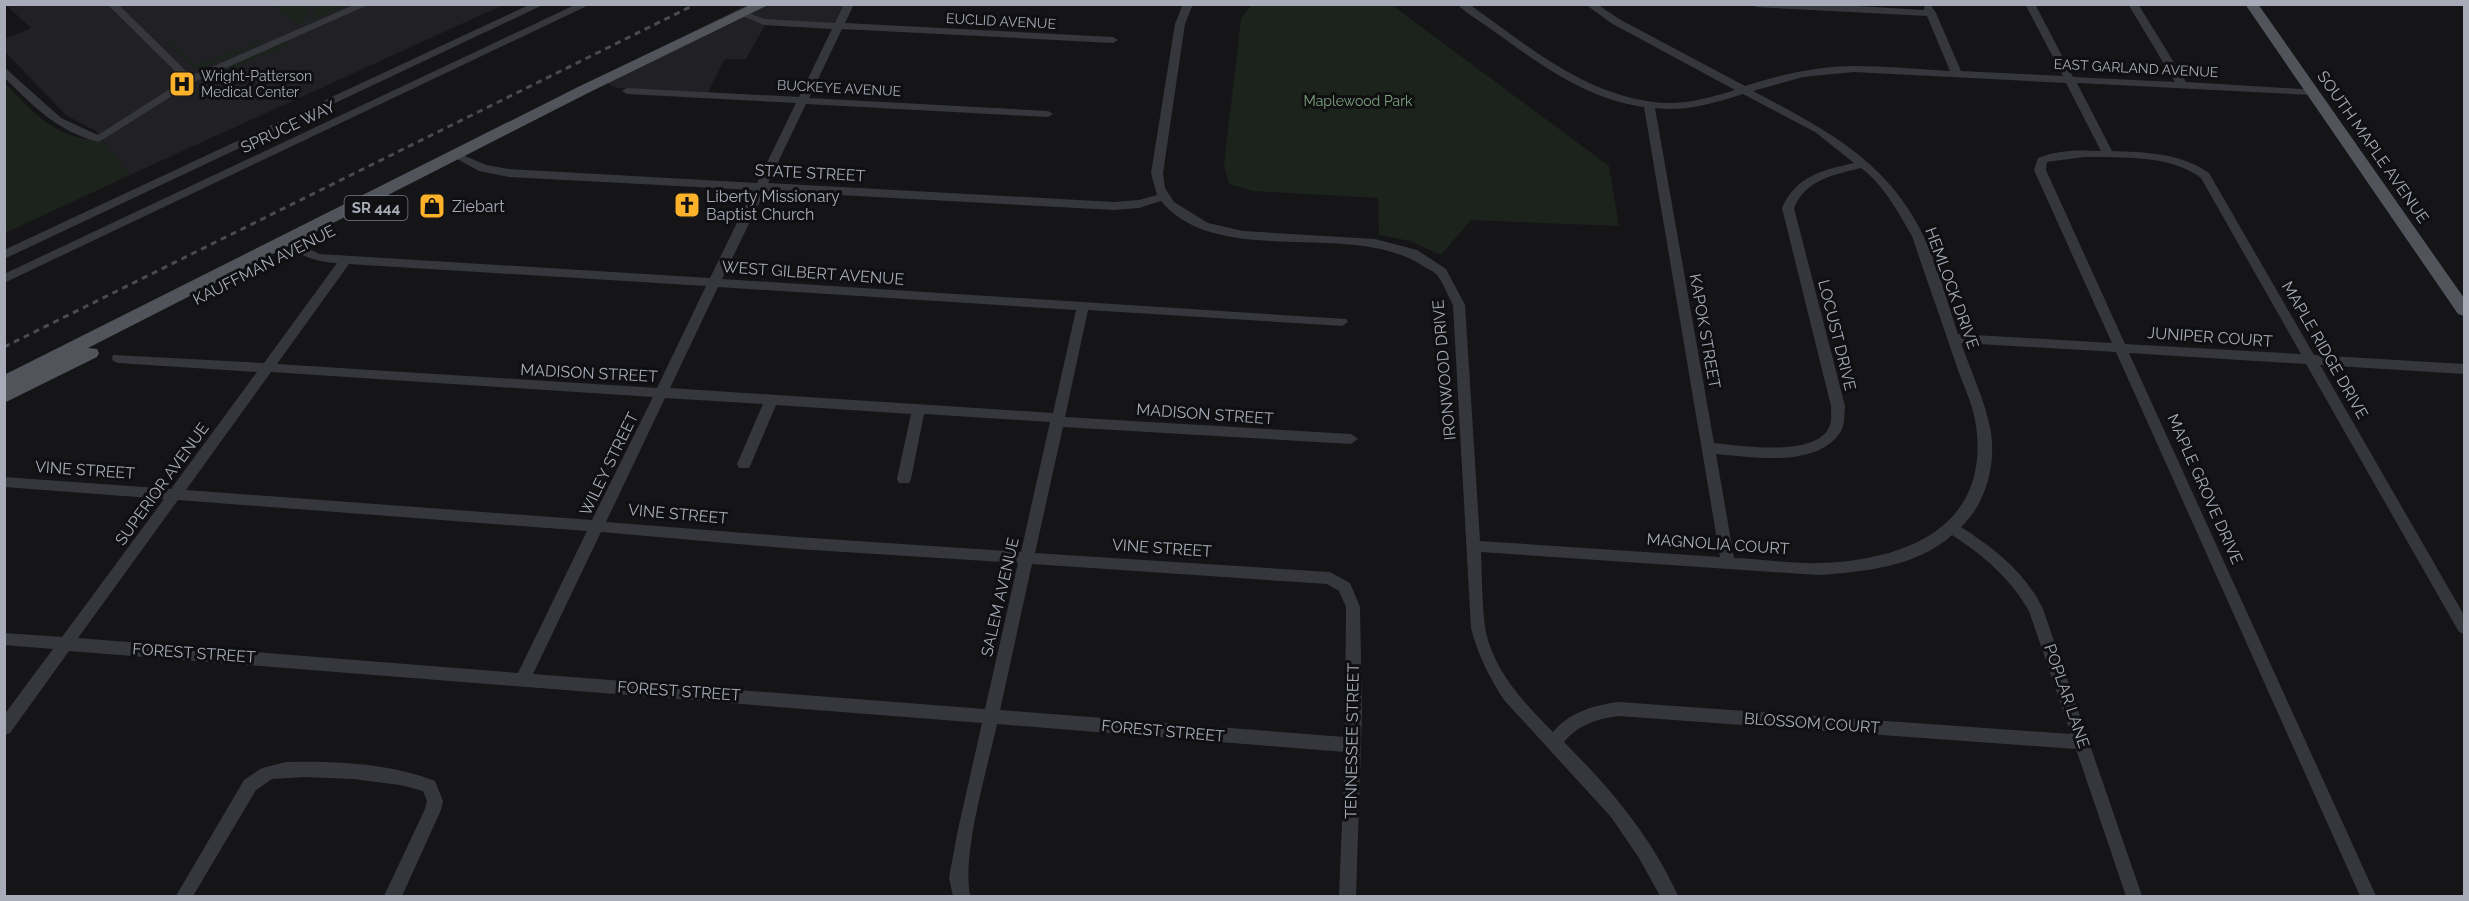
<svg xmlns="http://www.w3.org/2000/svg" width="2469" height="901" font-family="Raleway,sans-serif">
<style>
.built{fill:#212125}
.green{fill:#1b231c}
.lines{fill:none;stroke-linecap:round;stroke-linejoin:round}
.minor{fill:#36373d;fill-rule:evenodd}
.major{fill:#52545c;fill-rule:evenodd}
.rail{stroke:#494b52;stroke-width:3;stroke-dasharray:6 5;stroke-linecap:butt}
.labels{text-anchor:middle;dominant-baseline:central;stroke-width:6;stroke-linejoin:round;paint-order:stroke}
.far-street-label{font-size:14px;fill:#a7acb8;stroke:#101013}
.far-poi-label{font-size:14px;fill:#a7acb8;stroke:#101013;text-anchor:start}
.far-park-label{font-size:14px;fill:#7da47f;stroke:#101013}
.shield{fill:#101013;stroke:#7a7d86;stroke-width:1.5}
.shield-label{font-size:15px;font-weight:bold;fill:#a7acb8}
.street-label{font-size:16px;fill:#a7acb8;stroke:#101013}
.poi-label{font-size:16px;fill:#a7acb8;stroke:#101013;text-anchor:start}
</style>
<rect width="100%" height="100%" fill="#151518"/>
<path class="built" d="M 6,5 L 503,5 L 130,175 L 96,131 L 67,116 L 5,52 L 5,39 L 31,28 Z
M 746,5 L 851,5 L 841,25 L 765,25 L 746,59 L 725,59 L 707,94 L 617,88 L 598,79 Z"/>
<path class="green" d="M 271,5 L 306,5 L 310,11 L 299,26 Z
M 320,5 L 343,5 L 346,6 L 306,22 Z
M 1251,5 L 1392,5 L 1609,166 L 1619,226 L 1471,220 L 1441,255 L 1410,241 L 1379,235 L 1378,198 L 1253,191 L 1229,184 L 1224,164 L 1241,19 Z
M 261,40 L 264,41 L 259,44 L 205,67 L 193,67 L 166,42 L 169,41 L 196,65 Z
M 285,42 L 292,44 L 215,76 L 212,73 Z
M 4,82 C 36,115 55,139 104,141 L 130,175 L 5,233 Z"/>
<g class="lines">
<path class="minor" d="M 107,4 L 118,4 L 191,76 L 356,4 L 370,4 L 194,82 L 99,142 C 58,132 33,106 4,77 L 4,67 L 61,118 L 98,135 L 184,80 Z
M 531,4 L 545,4 L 4,259 L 4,250 Z
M 577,4 L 591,4 L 4,283 L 4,274 Z
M 844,4 L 854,4 L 845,23 L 1113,37 L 1118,40 L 1113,43 L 842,29 L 809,98 L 1048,111 L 1053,114 L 1048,117 L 806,104 L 768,183 L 1114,202 L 1139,200 L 1157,195 L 1151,173 L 1175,24 L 1183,4 L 1193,4 L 1185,24 L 1163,173 L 1165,188 L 1174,202 L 1208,223 L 1243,231 L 1375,239 L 1417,250 L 1446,269 L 1465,305 L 1480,541 L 1720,557 L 1644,107 C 1588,100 1539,64 1495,32 C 1483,23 1468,15 1457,4 L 1469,4 C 1528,46 1588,98 1663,103 C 1687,104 1713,97 1735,90 L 1611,23 L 1585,4 L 1597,4 L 1619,19 L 1745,86 C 1780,75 1817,66 1854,66 C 1886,66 1918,69 1950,71 L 1927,16 L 1756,7 L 1751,4 L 1823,4 L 1924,10 L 1925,5 L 1930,4 L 1936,13 L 1961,71 L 2063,76 L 2025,4 L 2035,4 L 2073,77 L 2175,82 L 2128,4 L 2138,4 L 2186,82 L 2317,90 L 2318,92 L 2313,95 L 2077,83 L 2112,151 C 2145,152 2181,153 2209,173 L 2314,355 L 2464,364 L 2464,374 L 2320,365 L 2464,615 L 2464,634 L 2459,632 L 2306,364 L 2129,353 L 2376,896 L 2360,896 L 2116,352 L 1961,343 C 1970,369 1983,396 1989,423 C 1998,457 1988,502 1961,527 C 1994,548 2026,573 2043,609 L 2142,896 L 2126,896 L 2076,749 L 1619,716 C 1597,719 1579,724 1564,742 C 1609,787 1652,837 1678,896 L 1660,896 L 1639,858 L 1611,817 L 1504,700 C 1489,677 1478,655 1471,628 L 1453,305 C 1448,296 1444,285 1438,276 C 1435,272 1428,269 1423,266 C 1354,219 1218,270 1161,201 L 1139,208 L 1114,210 L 765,191 L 722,279 L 1346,319 L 1348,322 L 1342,326 L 1088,310 L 1065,417 L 1351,434 L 1358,439 L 1351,444 L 1063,427 L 1035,553 L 1330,572 L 1350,583 L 1360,607 L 1362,714 L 1356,896 L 1339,896 L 1345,752 L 997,724 C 987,771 962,851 970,896 L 953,896 L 949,878 L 957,834 L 982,723 L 69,651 L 10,733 L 4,735 L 4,715 L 53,649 L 4,645 L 4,633 L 62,637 L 164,499 L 4,487 L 4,477 L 171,489 L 257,372 L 118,363 L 113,361 L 112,358 L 113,355 L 264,363 L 337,263 C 315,262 301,256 283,243 L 281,240 L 287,236 L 319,254 L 710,278 L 753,190 L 509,177 L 479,171 L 450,155 L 456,152 L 486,165 L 509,169 L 757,183 L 796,103 L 627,94 L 622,91 L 627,88 L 799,97 L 832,29 L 764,25 L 740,15 L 745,12 L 765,19 L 835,23 ZM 1854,72 L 2066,83 L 2101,151 C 2080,150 2058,150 2038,158 L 2034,170 L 2112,343 L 1958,334 C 1947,302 1938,265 1923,235 C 1886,159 1824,129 1753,91 L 1803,77 ZM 1743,94 L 1815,132 L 1854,163 C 1823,170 1796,176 1782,208 L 1831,406 C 1831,412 1832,420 1830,425 C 1819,458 1741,446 1714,443 L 1655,108 C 1685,112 1715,103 1743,94 ZM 2084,157 C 2122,158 2169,154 2201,178 L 2301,354 L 2125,344 L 2046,170 L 2047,162 ZM 1861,168 C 1884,185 1898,212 1912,236 C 1927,281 1943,325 1958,370 C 1964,387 1974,407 1976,426 C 1990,527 1906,560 1821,563 C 1792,564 1763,559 1734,558 L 1716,454 C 1753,457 1821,469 1842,429 C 1845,423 1844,413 1845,406 L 1794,208 C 1806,179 1834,175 1861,168 ZM 349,264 L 706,286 L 657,388 L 277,364 ZM 718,287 L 1076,310 L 1053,413 L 670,388 ZM 271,372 L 653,397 L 592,520 L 186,490 ZM 665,398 L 763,404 L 737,464 L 739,468 L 749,468 L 751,464 L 776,405 L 911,414 L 897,479 L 899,483 L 909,483 L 911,479 L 924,414 L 1050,422 L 1021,552 L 797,537 L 606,522 ZM 178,500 L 587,531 L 518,673 L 78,638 ZM 601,532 L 797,549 L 1018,563 L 985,709 L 533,674 ZM 1952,535 C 1983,555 2010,578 2029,611 L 2071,734 L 1619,702 C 1594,705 1570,712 1553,732 C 1524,703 1492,669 1485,627 C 1482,603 1482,577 1481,552 L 1818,575 C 1863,572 1917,567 1952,535 ZM 1032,564 L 1327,584 L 1339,591 L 1346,607 L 1345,737 L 1000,710 Z
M 286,762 C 335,761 389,763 435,781 L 443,801 L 441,810 L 402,896 L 384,896 L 425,809 L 427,801 L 423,791 L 400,785 L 353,779 L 305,777 L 272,779 L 256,790 L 193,896 L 176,896 L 244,780 L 262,768 Z"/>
<path class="major" d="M 752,4 L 770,4 L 590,92 L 88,348 L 97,349 L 99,353 L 97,357 L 4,403 L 4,375 L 580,86 Z
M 2245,4 L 2258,4 L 2464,298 L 2464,316 L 2458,314 Z"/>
<path class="rail" d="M 4,347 L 696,4"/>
</g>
<defs>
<g id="hospital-square" transform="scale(1.35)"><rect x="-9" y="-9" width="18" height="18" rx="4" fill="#fbb22a" stroke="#101013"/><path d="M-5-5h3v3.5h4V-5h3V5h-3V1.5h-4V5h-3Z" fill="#111"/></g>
<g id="church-square" transform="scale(1.35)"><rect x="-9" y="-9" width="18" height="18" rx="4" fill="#fbb22a" stroke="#101013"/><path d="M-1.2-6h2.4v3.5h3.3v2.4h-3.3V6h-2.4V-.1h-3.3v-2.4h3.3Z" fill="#111"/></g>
<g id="shop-square" transform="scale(1.35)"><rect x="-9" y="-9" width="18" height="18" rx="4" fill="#fbb22a" stroke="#101013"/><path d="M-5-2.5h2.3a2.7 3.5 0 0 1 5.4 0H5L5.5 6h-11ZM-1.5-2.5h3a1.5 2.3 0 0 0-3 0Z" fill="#111"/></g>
</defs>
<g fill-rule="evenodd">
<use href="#hospital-square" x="182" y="84"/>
<use href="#church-square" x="687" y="205"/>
<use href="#shop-square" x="432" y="206"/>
</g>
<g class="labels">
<g class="far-street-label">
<text transform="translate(1001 21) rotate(3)">EUCLID AVENUE</text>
<text transform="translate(2136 68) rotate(3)">EAST GARLAND AVENUE</text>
<text transform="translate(839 88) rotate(3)">BUCKEYE AVENUE</text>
</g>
<g class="far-poi-label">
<text x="201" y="76">Wright-Patterson<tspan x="201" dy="16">Medical Center</tspan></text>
</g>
<g class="far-park-label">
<text x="1358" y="101">Maplewood Park</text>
</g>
<rect class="shield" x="344.5" y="196" width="63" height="24" rx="4.5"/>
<g class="shield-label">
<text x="376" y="208">SR 444</text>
</g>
<g class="street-label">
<text transform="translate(288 127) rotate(-25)">SPRUCE WAY</text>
<text transform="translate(2373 147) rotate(55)">SOUTH MAPLE AVENUE</text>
<text transform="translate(810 173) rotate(3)">STATE STREET</text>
<text transform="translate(264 265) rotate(-27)">KAUFFMAN AVENUE</text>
<text transform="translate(813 273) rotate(4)">WEST GILBERT AVENUE</text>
<text transform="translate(1952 288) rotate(70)">HEMLOCK DRIVE</text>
<text transform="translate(1705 331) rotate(80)">KAPOK STREET</text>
<text transform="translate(1837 335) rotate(76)">LOCUST DRIVE</text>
<text transform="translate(2210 337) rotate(4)">JUNIPER COURT</text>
<text transform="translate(2325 350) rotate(60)">MAPLE RIDGE DRIVE</text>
<text transform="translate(1444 370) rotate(-95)">IRONWOOD DRIVE</text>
<text transform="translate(589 373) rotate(3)">MADISON STREET</text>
<text transform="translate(1205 414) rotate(4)">MADISON STREET</text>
<text transform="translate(609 464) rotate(-64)">WILEY STREET</text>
<text transform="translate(85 470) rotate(4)">VINE STREET</text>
<text transform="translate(162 484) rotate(-54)">SUPERIOR AVENUE</text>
<text transform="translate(2205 489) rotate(66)">MAPLE GROVE DRIVE</text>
<text transform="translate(678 514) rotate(5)">VINE STREET</text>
<text transform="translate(1718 544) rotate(4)">MAGNOLIA COURT</text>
<text transform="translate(1162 548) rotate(4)">VINE STREET</text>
<text transform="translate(1000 597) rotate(-77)">SALEM AVENUE</text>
<text transform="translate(194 653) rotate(4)">FOREST STREET</text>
<text transform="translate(679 691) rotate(4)">FOREST STREET</text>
<text transform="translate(2067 696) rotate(71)">POPLAR LANE</text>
<text transform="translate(1812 723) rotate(4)">BLOSSOM COURT</text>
<text transform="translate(1163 731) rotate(5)">FOREST STREET</text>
<text transform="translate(1352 741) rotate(-89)">TENNESSEE STREET</text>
</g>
<g class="poi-label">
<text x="706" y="196">Liberty Missionary<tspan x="706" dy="18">Baptist Church</tspan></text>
<text x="452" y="206">Ziebart</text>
</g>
</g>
<rect width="2469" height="901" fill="none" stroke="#a7acb8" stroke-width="12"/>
</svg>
